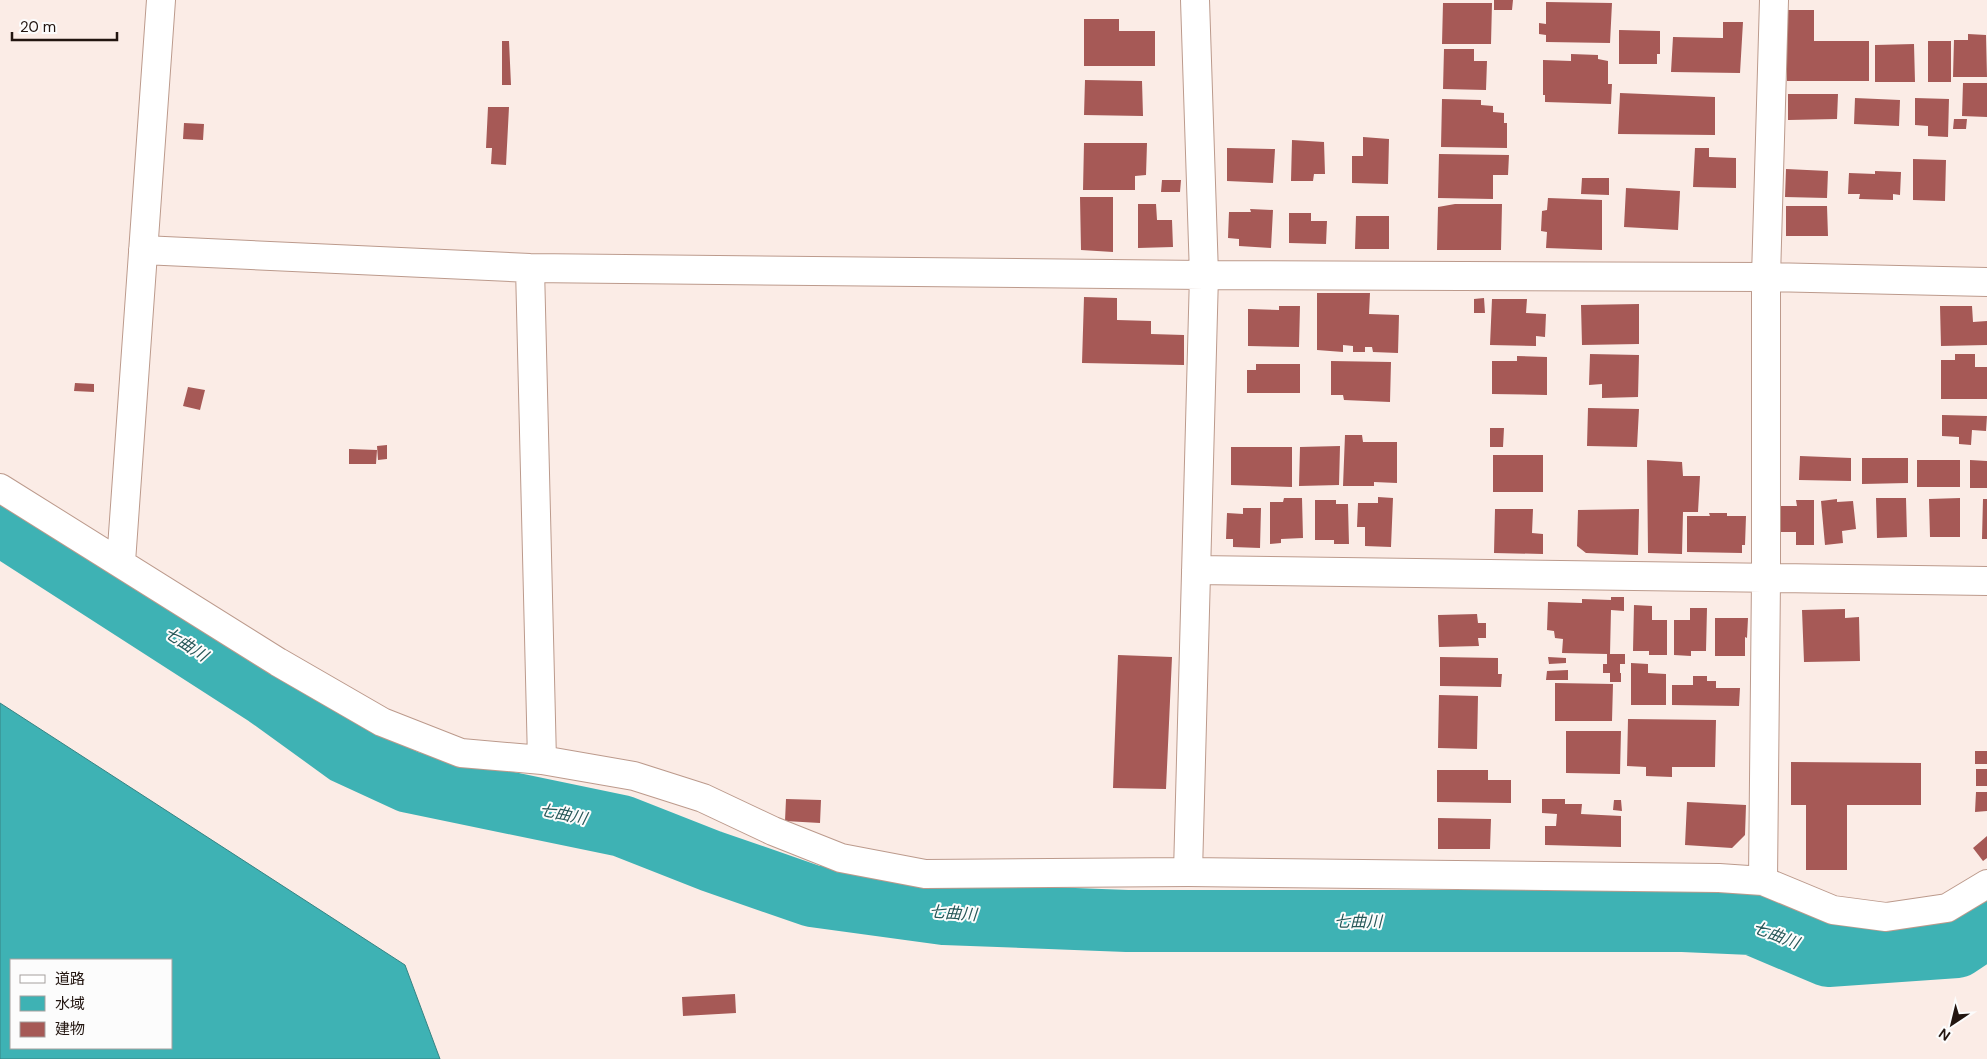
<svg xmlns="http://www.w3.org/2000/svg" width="1987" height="1059" font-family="'DM Sans','Noto Sans JP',sans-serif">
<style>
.water{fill:#3eb2b4;stroke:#368383;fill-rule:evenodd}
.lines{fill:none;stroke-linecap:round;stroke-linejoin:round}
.river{stroke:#3eb2b4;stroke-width:62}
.building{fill:#a65956}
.minor-casing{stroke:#bc9a8c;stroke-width:30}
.minor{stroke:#fff;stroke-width:28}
.labels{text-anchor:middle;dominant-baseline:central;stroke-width:4;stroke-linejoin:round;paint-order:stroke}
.water-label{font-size:16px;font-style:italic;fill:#275859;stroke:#fcfcfc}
</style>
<rect width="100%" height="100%" fill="#fbece6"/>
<path class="water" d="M 0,703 L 405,965 L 440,1059 L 0,1059 ZM 11,960 L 171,960 L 171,1048 L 11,1048 Z"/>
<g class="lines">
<path class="river" d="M 0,524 L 267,696 L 346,753 L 409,782 L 622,826 L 711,861 L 812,896 L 944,914 L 1127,921 L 1683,921 L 1752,924 L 1828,956 L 1957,947 L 1987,927"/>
</g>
<path class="building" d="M 1494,0 L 1513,0 L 1512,10 L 1494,10 Z
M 1546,2 L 1612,3 L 1610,43 L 1546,42 L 1546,35 L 1539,34 L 1539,23 L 1546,24 Z
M 1443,3 L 1492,3 L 1491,44 L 1442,44 Z
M 1787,10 L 1814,10 L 1814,41 L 1869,41 L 1869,81 L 1787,81 Z
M 1084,19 L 1119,19 L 1119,31 L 1155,31 L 1155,66 L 1084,66 Z
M 1723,22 L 1743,22 L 1740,73 L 1671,72 L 1673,37 L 1723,38 Z
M 1619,30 L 1660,31 L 1660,54 L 1657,54 L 1657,64 L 1619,64 Z
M 1968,34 L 1986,35 L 1987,77 L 1953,77 L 1954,40 L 1968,40 Z
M 502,41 L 509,41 L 511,85 L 502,85 Z
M 1928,41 L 1951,41 L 1951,82 L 1928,82 Z
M 1914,44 L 1915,82 L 1875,82 L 1875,45 Z
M 1444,49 L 1474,49 L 1474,61 L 1487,61 L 1486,90 L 1443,89 Z
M 1571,54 L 1598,55 L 1598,59 L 1608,61 L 1608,84 L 1612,84 L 1611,104 L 1545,102 L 1545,95 L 1543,95 L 1543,60 L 1571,61 Z
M 1085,80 L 1142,81 L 1143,116 L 1084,115 Z
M 1963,83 L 1987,83 L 1987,117 L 1962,116 Z
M 1620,93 L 1715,97 L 1715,135 L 1618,134 Z
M 1788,94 L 1838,94 L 1837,119 L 1788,120 Z
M 1855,98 L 1900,100 L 1899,126 L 1854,124 Z
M 1915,98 L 1949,99 L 1948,137 L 1928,136 L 1928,126 L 1915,125 Z
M 1442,99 L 1481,100 L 1481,105 L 1493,106 L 1493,112 L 1504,113 L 1504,123 L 1507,123 L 1507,148 L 1441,147 Z
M 488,107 L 509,107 L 506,165 L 491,164 L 492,148 L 486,148 Z
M 1954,119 L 1967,119 L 1966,129 L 1953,129 Z
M 184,123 L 204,124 L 203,140 L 183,139 Z
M 1363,137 L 1389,139 L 1388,184 L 1352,183 L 1352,156 L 1363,156 Z
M 1292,140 L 1324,142 L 1325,174 L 1314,174 L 1313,181 L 1291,181 Z
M 1084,143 L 1147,143 L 1146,175 L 1135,176 L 1135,190 L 1083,190 Z
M 1227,148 L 1275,149 L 1273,183 L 1227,181 Z
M 1695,148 L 1709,148 L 1709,157 L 1736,158 L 1736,188 L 1693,187 Z
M 1439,154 L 1509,155 L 1508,175 L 1493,175 L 1493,199 L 1438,198 Z
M 1913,159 L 1946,160 L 1945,201 L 1913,200 Z
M 1786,169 L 1828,171 L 1827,198 L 1785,197 Z
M 1875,171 L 1901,172 L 1900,195 L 1893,194 L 1893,200 L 1859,199 L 1860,194 L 1848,194 L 1849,173 L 1875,174 Z
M 1582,178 L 1609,178 L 1609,195 L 1581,194 Z
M 1162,180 L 1181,180 L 1180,192 L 1161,192 Z
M 1626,188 L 1680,191 L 1678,230 L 1624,227 Z
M 1080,197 L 1113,197 L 1113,252 L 1081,250 Z
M 1548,198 L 1602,200 L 1602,250 L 1546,248 L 1547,232 L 1541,231 L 1542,211 L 1547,210 Z
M 1138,204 L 1156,204 L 1157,220 L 1172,220 L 1173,247 L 1138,248 Z
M 1455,204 L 1502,204 L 1501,250 L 1437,250 L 1438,207 Z
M 1786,206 L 1827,206 L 1828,236 L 1786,236 Z
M 1250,209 L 1273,210 L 1271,248 L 1239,246 L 1239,239 L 1228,238 L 1229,212 L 1251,212 Z
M 1289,213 L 1311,213 L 1311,221 L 1327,221 L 1326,244 L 1289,243 Z
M 1356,216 L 1389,216 L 1389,249 L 1355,249 Z
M 1317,293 L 1370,293 L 1369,314 L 1399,315 L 1398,353 L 1373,352 L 1372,347 L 1365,347 L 1365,352 L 1353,352 L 1353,346 L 1343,345 L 1343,352 L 1317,350 Z
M 1084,297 L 1117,298 L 1117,320 L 1151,321 L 1151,334 L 1184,335 L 1184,365 L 1082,363 Z
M 1484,298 L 1485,313 L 1474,313 L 1474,299 Z
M 1492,299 L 1527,299 L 1526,313 L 1546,314 L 1545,337 L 1536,336 L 1536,346 L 1490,345 Z
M 1639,304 L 1639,344 L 1582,345 L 1581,305 Z
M 1279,306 L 1300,306 L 1299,347 L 1248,346 L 1248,309 L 1279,310 Z
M 1940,306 L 1972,306 L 1973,322 L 1987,321 L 1987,345 L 1941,346 Z
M 1590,354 L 1639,355 L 1638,397 L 1602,398 L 1602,384 L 1589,385 Z
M 1955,354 L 1975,354 L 1975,367 L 1987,367 L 1987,399 L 1941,399 L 1941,360 L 1955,360 Z
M 1517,356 L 1547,357 L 1547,395 L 1492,394 L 1492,361 L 1517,361 Z
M 1331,361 L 1391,362 L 1390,402 L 1344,400 L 1343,395 L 1331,395 Z
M 1256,364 L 1300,364 L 1300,393 L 1247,393 L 1247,370 L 1256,370 Z
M 75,383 L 94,384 L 94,392 L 74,391 Z
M 188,387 L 205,390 L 200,410 L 183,406 Z
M 1588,408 L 1639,409 L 1637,447 L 1587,446 Z
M 1942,415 L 1987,416 L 1986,431 L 1972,430 L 1971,445 L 1959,444 L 1959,437 L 1942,436 Z
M 1490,428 L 1504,428 L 1503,447 L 1490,447 Z
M 1345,435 L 1362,435 L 1363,442 L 1397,442 L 1397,483 L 1374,482 L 1374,486 L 1343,486 Z
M 387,445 L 387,459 L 378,460 L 377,446 Z
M 1340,446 L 1339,485 L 1299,486 L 1300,447 Z
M 1231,447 L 1292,447 L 1292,487 L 1231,485 Z
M 349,449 L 377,450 L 376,464 L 349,464 Z
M 1493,455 L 1543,455 L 1543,492 L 1493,492 Z
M 1800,456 L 1851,458 L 1851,481 L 1799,480 Z
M 1862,458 L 1908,458 L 1908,483 L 1862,484 Z
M 1647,460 L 1682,462 L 1683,476 L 1700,476 L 1698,512 L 1683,512 L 1682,554 L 1648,553 Z
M 1917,460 L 1960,460 L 1960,487 L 1917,487 Z
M 1970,460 L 1987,461 L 1987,488 L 1970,488 Z
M 1378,497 L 1393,498 L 1391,547 L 1365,546 L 1365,527 L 1357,527 L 1358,503 L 1378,503 Z
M 1284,498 L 1302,498 L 1303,538 L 1281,539 L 1281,543 L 1270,544 L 1270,502 L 1283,502 Z
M 1876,498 L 1906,498 L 1907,537 L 1877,538 Z
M 1960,498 L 1960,537 L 1930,537 L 1929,499 Z
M 1837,499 L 1837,502 L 1853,501 L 1856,529 L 1842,531 L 1843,543 L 1825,545 L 1821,501 Z
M 1983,499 L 1987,499 L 1987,539 L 1982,539 Z
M 1315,500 L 1336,500 L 1336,504 L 1348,504 L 1349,544 L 1334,544 L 1334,540 L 1315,540 Z
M 1796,500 L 1814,500 L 1814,545 L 1796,545 L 1796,532 L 1781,532 L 1781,506 L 1797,506 Z
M 1243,508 L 1261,508 L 1260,548 L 1233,547 L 1233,539 L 1226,539 L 1227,513 L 1243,514 Z
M 1495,509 L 1533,509 L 1532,533 L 1543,534 L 1543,554 L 1494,553 Z
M 1639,509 L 1638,555 L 1586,553 L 1577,546 L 1578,510 Z
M 1709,513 L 1727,513 L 1727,516 L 1746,516 L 1745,545 L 1742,545 L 1742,553 L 1687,552 L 1687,516 L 1710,516 Z
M 1611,597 L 1624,597 L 1624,611 L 1611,610 L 1610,654 L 1625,654 L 1625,664 L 1620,664 L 1620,673 L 1615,673 L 1621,673 L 1621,682 L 1610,682 L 1610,673 L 1603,673 L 1603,664 L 1607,664 L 1607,654 L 1562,653 L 1563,639 L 1555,638 L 1554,631 L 1547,630 L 1548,602 L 1582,603 L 1582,599 L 1611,600 Z
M 1634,605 L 1652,606 L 1652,620 L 1667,620 L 1667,655 L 1649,655 L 1649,651 L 1633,651 Z
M 1690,608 L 1707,608 L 1706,651 L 1691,651 L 1691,656 L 1674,655 L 1674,620 L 1690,620 Z
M 1845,609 L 1845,618 L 1859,617 L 1860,661 L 1804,662 L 1802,610 Z
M 1477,614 L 1478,623 L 1486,623 L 1486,638 L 1478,638 L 1479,646 L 1439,647 L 1438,615 Z
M 1715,618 L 1748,618 L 1747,638 L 1745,637 L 1745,656 L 1715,656 Z
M 1118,655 L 1172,657 L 1166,789 L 1113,788 Z
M 1440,657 L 1498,658 L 1498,674 L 1502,674 L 1501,687 L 1440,686 Z
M 1548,657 L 1566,658 L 1566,663 L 1549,664 Z
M 1631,663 L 1648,664 L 1648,673 L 1666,674 L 1666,705 L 1631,705 Z
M 1568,670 L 1568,680 L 1546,680 L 1547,671 Z
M 1693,676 L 1707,676 L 1707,681 L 1716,681 L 1716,688 L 1740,688 L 1739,706 L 1672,705 L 1672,685 L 1693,685 Z
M 1555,683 L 1613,684 L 1612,721 L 1555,721 Z
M 1439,695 L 1478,696 L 1477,749 L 1438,748 Z
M 1628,719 L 1716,720 L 1715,767 L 1672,767 L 1672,777 L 1646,776 L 1646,767 L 1627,766 Z
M 1566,731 L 1621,731 L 1620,774 L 1566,773 Z
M 1975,751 L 1987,751 L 1987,764 L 1975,764 Z
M 1791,762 L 1921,763 L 1921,805 L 1847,805 L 1847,870 L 1806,870 L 1806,805 L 1791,805 Z
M 1976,769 L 1987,769 L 1987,786 L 1976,786 Z
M 1437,770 L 1488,770 L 1488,780 L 1511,780 L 1511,803 L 1437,802 Z
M 1976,792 L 1987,792 L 1987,811 L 1975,812 Z
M 786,799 L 821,800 L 820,823 L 785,821 Z
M 1542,799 L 1565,799 L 1565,804 L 1582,804 L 1581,814 L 1621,816 L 1621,847 L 1545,845 L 1545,826 L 1556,826 L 1557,814 L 1542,813 Z
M 1614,800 L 1621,800 L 1622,811 L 1613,810 Z
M 1687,802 L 1746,805 L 1745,835 L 1732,848 L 1685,845 Z
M 1438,818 L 1491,819 L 1490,849 L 1438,849 Z
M 1987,836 L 1987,858 L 1983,861 L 1973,848 Z
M 735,994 L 736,1013 L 683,1016 L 682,997 Z"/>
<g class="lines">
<g class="minor-casing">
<path id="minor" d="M 143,250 L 530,268 L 1204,275 L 1766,277 L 1987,282
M 530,268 L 542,760
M 0,488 L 278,662 L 382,722 L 461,753 L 542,760 L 634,776 L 703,798 L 773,831 L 841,858 L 925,874 L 1188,872 L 1719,878 L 1763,881 L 1833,910 L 1886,917 L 1947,908 L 1987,884
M 121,562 L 161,0
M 1196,570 L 1987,581
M 1188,872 L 1204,275 L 1195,0
M 1763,881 L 1766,578 L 1766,277 L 1774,0"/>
</g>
<use href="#minor" class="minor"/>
</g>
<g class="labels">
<g class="water-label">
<text transform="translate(186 644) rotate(33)">七曲川</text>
<text transform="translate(563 814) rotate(12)">七曲川</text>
<text transform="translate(953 913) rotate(4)">七曲川</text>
<text x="1358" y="921">七曲川</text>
<text transform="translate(1776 935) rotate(21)">七曲川</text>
</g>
</g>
<rect x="10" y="959" width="162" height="90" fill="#fcfcfc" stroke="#a5a09e"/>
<rect x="20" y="975" width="25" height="8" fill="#ffffff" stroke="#a5a09e"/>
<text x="55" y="984" font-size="15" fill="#221510">道路</text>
<rect x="20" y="996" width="25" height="15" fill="#3eb2b4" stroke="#a5a09e"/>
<text x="55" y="1009" font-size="15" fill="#221510">水域</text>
<rect x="20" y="1022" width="25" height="15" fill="#a65956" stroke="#a5a09e"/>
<text x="55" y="1034" font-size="15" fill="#221510">建物</text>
<g transform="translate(1952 1024) rotate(215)" stroke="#fcfcfc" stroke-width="4" paint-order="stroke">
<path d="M0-4L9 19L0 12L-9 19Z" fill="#221510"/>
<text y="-8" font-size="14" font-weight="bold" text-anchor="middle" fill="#221510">N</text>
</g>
<path d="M12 32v8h105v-8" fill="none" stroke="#221510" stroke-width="2.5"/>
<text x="20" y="32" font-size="15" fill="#221510" stroke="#fcfcfc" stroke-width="4" paint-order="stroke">20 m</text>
</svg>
